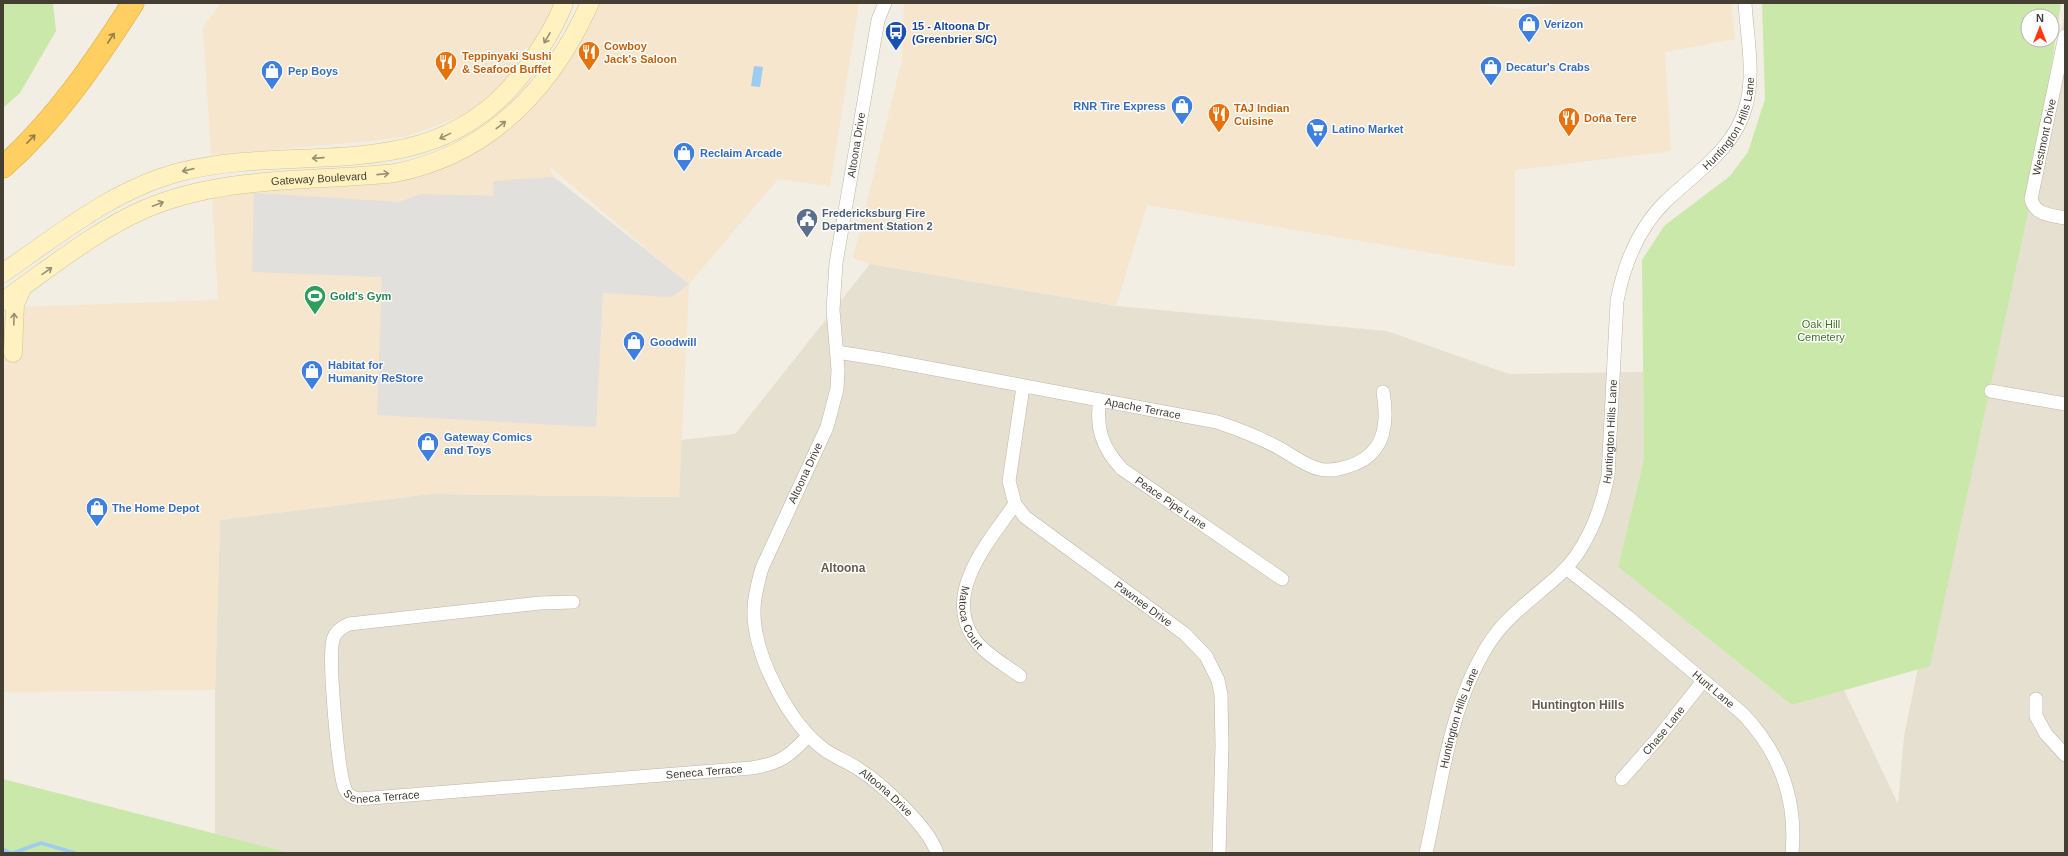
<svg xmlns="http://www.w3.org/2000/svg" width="2068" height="856" font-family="Helvetica,sans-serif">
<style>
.residential{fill:#e6e0d1}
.commercial{fill:#f5e6cd;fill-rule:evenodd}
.green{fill:#cae8aa;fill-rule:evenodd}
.parking{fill:#e2e0dc}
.water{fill:#9dccf1}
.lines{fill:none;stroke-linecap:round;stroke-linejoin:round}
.stream{stroke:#9dccf1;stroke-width:3.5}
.street-casing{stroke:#beb6a6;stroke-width:14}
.secondary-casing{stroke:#d4c491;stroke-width:19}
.highway-casing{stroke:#e0a52f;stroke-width:23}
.street{stroke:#fff;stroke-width:13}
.secondary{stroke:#fff2c0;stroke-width:18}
.highway{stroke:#ffcf61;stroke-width:22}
.oneway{stroke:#987f48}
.oneway2{stroke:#988f72}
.labels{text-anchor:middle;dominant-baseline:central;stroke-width:3;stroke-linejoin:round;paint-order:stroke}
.shop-label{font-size:11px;font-weight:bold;fill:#366cbe;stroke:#fff;text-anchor:start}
.transit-label{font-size:11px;font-weight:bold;fill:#164399;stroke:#fff;text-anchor:start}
.food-label{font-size:11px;font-weight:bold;fill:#c56008;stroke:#fff;text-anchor:start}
.street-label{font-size:11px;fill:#443e33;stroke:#fff}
.service-label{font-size:11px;font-weight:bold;fill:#4e5e75;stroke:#fff;text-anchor:start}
.leisure-label{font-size:11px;font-weight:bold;fill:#27864d;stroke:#fff;text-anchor:start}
.park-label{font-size:11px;fill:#427626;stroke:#fff}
.neighbourhood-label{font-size:12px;font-weight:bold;fill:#675c4a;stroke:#fff}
</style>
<rect width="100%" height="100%" fill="#f2eee3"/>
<path class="residential" d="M 2065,14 L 2065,853 L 290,853 L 215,834 L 215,690 L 220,520 L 431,494 L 679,497 L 681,440 L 735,434 L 870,264 L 1116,306 L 1387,331 L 1509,374 L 1643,372 L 1644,459 L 1618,567 L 1792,705 L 1844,690 L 1898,804 L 1904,736 L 1934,590 Z"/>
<path class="commercial" d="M 221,3 L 556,3 L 532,48 L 525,48 L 511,76 L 477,110 L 408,136 L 381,140 L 211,155 L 203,28 Z
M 598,3 L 859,3 L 830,186 L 778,179 L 689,284 L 679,497 L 431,494 L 220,520 L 215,690 L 3,692 L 3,319 L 20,307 L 218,300 L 212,196 L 226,193 L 254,193 L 253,189 L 476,150 ZM 548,165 L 674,272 L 554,177 Z
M 904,3 L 1466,3 L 1518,9 L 1561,3 L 1731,3 L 1735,39 L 1665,52 L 1671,151 L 1515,170 L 1515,267 L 1147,205 L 1116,306 L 870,264 L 853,258 L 902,60 Z"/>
<path class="green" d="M 3,3 L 53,3 L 56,31 L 20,93 L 3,108 Z
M 1762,3 L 2061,3 L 2032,194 L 1930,666 L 1792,705 L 1618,567 L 1644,459 L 1642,260 L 1664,226 L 1730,176 L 1748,152 L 1765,99 ZM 2028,16 L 2052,16 L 2052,40 L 2028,40 Z
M 3,779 L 290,853 L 3,853 Z"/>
<path class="parking" d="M 554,177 L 689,284 L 672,297 L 603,293 L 596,427 L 377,415 L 382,277 L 252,272 L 254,193 L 400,202 L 420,194 L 494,196 L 493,181 Z"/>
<path class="water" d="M 754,66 L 763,67 L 760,87 L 751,86 Z"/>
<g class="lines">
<path class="stream" d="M 3,849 L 11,853
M 13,853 L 41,843 L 75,853"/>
<g class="street-casing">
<g id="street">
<path id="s1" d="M 885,3 L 878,20 L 836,263 L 833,310 L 838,370 L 837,389 L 827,427 L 762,568 C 758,582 754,596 754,610 C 753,654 789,724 825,750 C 835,757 846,761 857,768 C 881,783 928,826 937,853"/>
<path d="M 2065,36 L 2031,199 C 2035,215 2051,215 2065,218"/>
<path id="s2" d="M 837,352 L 881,359 L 1217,422 C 1238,429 1259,437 1279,448 C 1292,455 1304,465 1319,469 C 1328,471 1337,470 1346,467 C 1384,457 1389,426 1383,392"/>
<path id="s3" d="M 1023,387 L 1009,481 L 1015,504 L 1025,517 L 1185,634 L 1206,656 L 1218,680 L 1221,695 L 1222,745 L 1219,853"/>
<path d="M 1991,391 L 2065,404"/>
<path id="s4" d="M 1100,400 C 1095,428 1103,449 1122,469 L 1282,579"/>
<path id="s5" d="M 1015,504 C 990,540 941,594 975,640 C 986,655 1006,665 1020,676"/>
<path id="s6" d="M 1566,568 L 1627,616 L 1743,714 C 1780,753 1797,799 1792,853"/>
<path id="s7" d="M 573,602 L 540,603 L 349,624 C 342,627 335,631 333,640 C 328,658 338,772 345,789 C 348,796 353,798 359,799 L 751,768 C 779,764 790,756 808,736"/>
<path d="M 2036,699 L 2036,716 L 2046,734 L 2065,755"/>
<path id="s8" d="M 1622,779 L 1658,738 L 1703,681"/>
<path id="s9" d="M 1426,853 C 1442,783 1449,707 1488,645 C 1506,616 1534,598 1559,575 C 1586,551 1601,511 1608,476 L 1617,301 C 1624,264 1637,230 1665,202 C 1695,173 1735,149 1746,106 C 1755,73 1747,37 1745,3"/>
</g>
</g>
<g class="secondary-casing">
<g id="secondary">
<path d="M 3,273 C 58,235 114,189 180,172 C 301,141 433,190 522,74 C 539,52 554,29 564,3"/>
<path id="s10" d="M 3,301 C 47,270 96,230 145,209 C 224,175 311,182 395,173 C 491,154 551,89 590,3"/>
<path d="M 13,353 L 15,304 L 23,287"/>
</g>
</g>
<g class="highway-casing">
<path id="highway" d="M 3,167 C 56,120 95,62 133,3"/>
</g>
<use href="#street" class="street"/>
<use href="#secondary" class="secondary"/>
<use href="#highway" class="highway"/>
</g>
<defs><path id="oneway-shaft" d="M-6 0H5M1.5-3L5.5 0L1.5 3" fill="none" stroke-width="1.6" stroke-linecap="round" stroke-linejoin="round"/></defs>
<g class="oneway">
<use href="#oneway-shaft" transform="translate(111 38) rotate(-57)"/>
<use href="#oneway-shaft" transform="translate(31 139) rotate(-46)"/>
</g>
<g class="oneway2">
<use href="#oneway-shaft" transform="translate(547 38) rotate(120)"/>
<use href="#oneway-shaft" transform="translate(501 125) rotate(-38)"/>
<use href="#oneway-shaft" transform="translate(445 136) rotate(154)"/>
<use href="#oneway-shaft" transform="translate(318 158) rotate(176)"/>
<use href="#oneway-shaft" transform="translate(188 170) rotate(167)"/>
<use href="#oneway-shaft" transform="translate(383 174) rotate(-6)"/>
<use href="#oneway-shaft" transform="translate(158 204) rotate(-21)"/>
<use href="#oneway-shaft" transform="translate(47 271) rotate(-35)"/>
<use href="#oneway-shaft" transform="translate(14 319) rotate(-88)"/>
</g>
<defs>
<g id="shop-pin" transform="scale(1.15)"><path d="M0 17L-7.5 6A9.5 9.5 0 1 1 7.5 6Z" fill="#3f7fe0" stroke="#fff"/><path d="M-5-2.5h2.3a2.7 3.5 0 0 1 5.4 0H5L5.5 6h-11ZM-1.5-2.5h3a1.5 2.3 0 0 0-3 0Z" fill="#fff"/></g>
<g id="bus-pin" transform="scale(1.15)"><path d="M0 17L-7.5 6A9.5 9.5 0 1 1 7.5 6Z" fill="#1a4fb4" stroke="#fff"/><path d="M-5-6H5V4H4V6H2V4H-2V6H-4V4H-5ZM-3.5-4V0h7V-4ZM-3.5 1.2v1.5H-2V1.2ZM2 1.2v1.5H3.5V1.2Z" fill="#fff"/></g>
<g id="restaurant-pin" transform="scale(1.15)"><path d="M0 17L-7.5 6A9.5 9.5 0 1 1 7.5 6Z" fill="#e8710a" stroke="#fff"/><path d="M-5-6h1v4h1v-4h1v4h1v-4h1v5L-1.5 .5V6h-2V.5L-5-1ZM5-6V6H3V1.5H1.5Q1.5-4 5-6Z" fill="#fff"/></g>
<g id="supermarket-pin" transform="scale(1.15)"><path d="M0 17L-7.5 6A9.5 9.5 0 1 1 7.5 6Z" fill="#3f7fe0" stroke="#fff"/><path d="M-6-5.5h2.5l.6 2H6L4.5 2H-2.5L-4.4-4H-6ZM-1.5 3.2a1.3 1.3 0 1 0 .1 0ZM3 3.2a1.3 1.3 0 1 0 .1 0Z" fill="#fff"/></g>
<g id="civic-pin" transform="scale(1.15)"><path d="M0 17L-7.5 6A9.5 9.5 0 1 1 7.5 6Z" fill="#5c6f8a" stroke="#fff"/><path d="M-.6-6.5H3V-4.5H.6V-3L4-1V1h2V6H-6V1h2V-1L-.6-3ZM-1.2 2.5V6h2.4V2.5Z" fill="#fff"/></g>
<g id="stadium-pin" transform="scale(1.15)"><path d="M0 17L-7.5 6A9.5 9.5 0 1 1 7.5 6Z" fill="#2e9e5b" stroke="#fff"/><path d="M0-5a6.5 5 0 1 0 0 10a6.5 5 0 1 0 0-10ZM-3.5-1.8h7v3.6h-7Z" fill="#fff"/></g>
</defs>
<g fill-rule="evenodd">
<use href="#shop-pin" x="1529" y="24"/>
<use href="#bus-pin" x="896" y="32"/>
<use href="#restaurant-pin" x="589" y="52"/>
<use href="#restaurant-pin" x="446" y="62"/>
<use href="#shop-pin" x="1491" y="67"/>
<use href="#shop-pin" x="272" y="71"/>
<use href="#shop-pin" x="1182" y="106"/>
<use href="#restaurant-pin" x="1219" y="114"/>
<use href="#restaurant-pin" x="1569" y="118"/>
<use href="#supermarket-pin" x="1317" y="129"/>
<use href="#shop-pin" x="684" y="153"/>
<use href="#civic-pin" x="807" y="219"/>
<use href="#stadium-pin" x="315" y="296"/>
<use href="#shop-pin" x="634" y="342"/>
<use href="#shop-pin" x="312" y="371"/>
<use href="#shop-pin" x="428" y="443"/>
<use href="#shop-pin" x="97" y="508"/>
</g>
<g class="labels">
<g class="shop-label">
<text x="1544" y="24">Verizon</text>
<text x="1506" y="67">Decatur's Crabs</text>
<text x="288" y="71">Pep Boys</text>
<text x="1166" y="106" text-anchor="end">RNR Tire Express</text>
<text x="1332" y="129">Latino Market</text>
<text x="700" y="153">Reclaim Arcade</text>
<text x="650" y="342">Goodwill</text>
<text x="328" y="365">Habitat for<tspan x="328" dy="13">Humanity ReStore</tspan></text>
<text x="444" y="437">Gateway Comics<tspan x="444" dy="13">and Toys</tspan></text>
<text x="112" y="508">The Home Depot</text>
</g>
<g class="transit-label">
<text x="912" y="26">15 - Altoona Dr<tspan x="912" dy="13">(Greenbrier S/C)</tspan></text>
</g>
<g class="food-label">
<text x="604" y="46">Cowboy<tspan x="604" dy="13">Jack's Saloon</tspan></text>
<text x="462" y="56">Teppinyaki Sushi<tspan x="462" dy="13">&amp; Seafood Buffet</tspan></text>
<text x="1234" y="108">TAJ Indian<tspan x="1234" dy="13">Cuisine</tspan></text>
<text x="1584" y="118">Doña Tere</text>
</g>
<g class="street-label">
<text stroke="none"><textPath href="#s9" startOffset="822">Huntington Hills Lane</textPath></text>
<text transform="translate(2044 137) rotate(-78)">Westmont Drive</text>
<text transform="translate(856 145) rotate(-81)">Altoona Drive</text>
<text stroke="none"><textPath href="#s10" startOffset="347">Gateway Boulevard</textPath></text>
<text stroke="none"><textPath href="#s2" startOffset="311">Apache Terrace</textPath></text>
<text stroke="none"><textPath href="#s9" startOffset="475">Huntington Hills Lane</textPath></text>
<text transform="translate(805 473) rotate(-65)">Altoona Drive</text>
<text stroke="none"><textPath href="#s4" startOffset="135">Peace Pipe Lane</textPath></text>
<text stroke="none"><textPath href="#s3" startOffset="282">Pawnee Drive</textPath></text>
<text stroke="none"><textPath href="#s5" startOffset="129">Matoca Court</textPath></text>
<text stroke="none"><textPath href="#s6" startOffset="191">Hunt Lane</textPath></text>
<text stroke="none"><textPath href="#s9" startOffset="139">Huntington Hills Lane</textPath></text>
<text stroke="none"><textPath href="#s8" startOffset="64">Chase Lane</textPath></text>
<text stroke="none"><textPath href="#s7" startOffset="763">Seneca Terrace</textPath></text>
<text stroke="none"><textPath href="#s7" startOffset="439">Seneca Terrace</textPath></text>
<text stroke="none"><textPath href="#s1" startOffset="865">Altoona Drive</textPath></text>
</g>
<g class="service-label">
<text x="822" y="213">Fredericksburg Fire<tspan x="822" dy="13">Department Station 2</tspan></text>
</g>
<g class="leisure-label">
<text x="330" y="296">Gold's Gym</text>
</g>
<g class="park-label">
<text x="1821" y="324">Oak Hill<tspan x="1821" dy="13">Cemetery</tspan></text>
</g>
<g class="neighbourhood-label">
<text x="843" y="568">Altoona</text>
<text x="1578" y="705">Huntington Hills</text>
</g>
</g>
<rect width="2068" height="856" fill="none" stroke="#443e33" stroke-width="8"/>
<g transform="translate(2040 28)"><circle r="19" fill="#ffffff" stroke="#b4b2ad"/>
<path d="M0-3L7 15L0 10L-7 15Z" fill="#ff390e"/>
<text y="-6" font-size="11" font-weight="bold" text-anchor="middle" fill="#443e33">N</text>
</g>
</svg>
